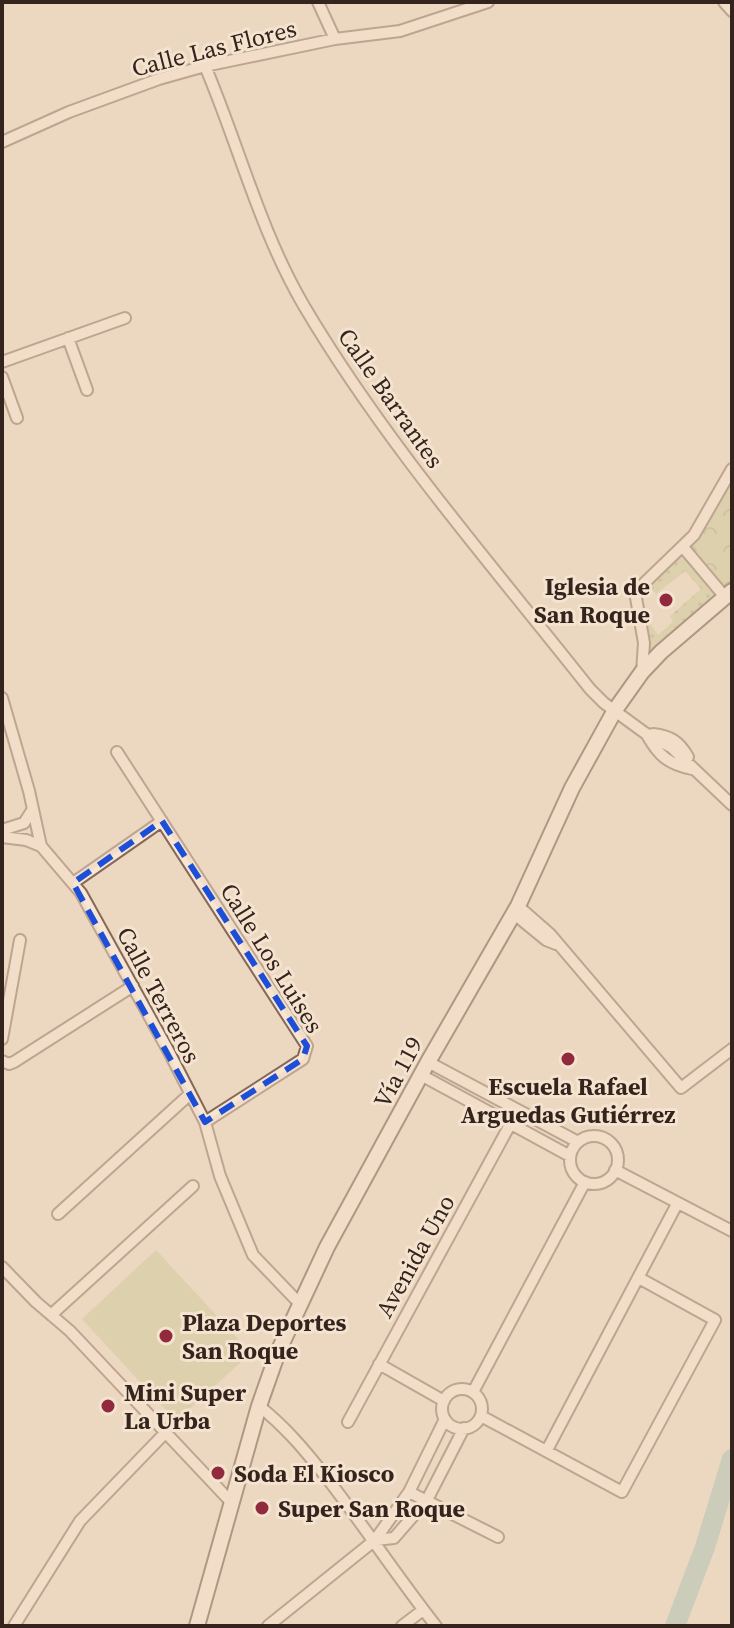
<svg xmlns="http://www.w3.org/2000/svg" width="734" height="1628" font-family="'Source Serif 4',serif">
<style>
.grass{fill:url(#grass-dots);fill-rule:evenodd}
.park{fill:url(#park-crowns)}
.pitch{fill:#cac794}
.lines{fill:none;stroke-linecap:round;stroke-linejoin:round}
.river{stroke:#a3bfb2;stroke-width:20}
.minor-casing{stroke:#856858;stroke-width:14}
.secondary-casing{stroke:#664a3c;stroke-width:18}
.minor{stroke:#f8e6d3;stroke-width:10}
.secondary{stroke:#f8e6d3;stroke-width:14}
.marked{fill:none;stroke:#1d4ed8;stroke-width:6;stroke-dasharray:16 10;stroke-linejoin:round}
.poi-dot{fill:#922a3d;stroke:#f4e3cf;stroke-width:3}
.labels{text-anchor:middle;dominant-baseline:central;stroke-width:6;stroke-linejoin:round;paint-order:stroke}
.street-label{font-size:24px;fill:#35241d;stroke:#f4e3cf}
.poi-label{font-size:24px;font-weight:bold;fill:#35241d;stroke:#f4e3cf;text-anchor:start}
</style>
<defs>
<pattern id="grass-dots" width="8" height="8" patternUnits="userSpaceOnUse" patternTransform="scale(2)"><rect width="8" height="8" fill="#cac794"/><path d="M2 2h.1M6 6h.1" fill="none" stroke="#aeab7f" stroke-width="1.8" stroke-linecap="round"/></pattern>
<pattern id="park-crowns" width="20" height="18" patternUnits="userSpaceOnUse" patternTransform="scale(2)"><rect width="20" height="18" fill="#cac794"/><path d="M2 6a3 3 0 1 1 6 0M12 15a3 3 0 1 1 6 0" fill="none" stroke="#aeab7f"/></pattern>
</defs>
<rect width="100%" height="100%" fill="#ecd7c0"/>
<path class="grass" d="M 682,553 L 717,597 L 650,653 C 631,588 631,596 682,553 ZM 685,571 L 701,589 L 670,616 L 673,622 L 658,635 L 639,608 L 644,604 L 640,594 L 649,586 L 656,594 Z"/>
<path class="park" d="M 732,482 L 732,582 L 723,590 L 689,550 Z"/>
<path class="pitch" d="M 156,1250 L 251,1353 L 176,1421 L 82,1319 Z"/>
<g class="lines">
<path class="river" d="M 675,1626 L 705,1547 L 732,1459"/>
<g class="minor-casing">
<path id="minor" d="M 318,2 L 335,39
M 724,2 L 732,11
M 205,66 C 239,146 260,231 304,306 C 385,443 492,565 590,689 L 604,703 L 645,733 L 671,747 L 732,805
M 2,142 L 69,112 L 159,79 L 205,66 L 335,39 L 400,31 L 488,2
M 68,338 L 87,390
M 2,362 L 125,318
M 2,377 L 17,418
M 683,547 L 725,597
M 642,672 L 644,643 L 635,592 L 694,535 L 732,469
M 2,698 L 29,791 L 41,846 L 81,893 L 168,1050 L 205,1122 L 220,1176 L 253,1255 L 299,1303
M 653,734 C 670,736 679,741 688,757
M 647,735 C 659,756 668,764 692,769
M 117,752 L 307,1046 L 303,1059 L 205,1122
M 2,830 L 24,823 L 33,809
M 2,837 L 26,840 L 41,846
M 73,883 L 162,821
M 518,906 L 550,934 L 681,1088 L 732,1049
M 513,913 L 546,940 L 556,944
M 2,1039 L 20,940
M 2,1061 L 9,1064 L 14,1062 L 133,986
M 428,1062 L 578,1142
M 421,1075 L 570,1156
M570 1160a24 24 0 1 1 48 0a24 24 0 1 1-48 0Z
M 615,1170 L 732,1231
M 58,1214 L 190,1094
M 2,1267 L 36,1302 L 70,1331 L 231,1502
M 51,1315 L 193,1186
M 379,1364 L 444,1401
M442 1409a20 20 0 1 1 40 0a20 20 0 1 1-40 0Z
M 473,1392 L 585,1182
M 259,1406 C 287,1428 308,1454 330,1482 C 366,1529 399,1579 436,1626
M 481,1416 L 622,1492 L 715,1320 L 639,1278
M 348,1422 L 518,1110
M 547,1450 L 677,1204
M 409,1492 L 498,1537
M 375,1540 L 394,1538 L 427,1500 L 464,1428
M 14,1626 L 80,1521 L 166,1432
M 268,1626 L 375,1540 L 409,1492 L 445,1419
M 402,1626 L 423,1610"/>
</g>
<g class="secondary-casing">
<path id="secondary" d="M 197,1626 L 259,1406 L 278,1352 L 327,1247 L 428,1062 L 518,906 L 572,788 L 615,710 L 642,672 L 661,652 L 732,591"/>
</g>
<use href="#minor" class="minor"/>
<use href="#secondary" class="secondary"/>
</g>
<path d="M0 0H734V1628H0ZM 162,821 L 307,1046 L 303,1059 L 205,1122 L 73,883 Z" fill="#ecd7c0" fill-opacity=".55" fill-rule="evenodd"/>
<path class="marked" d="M 162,821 L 307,1046 L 303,1059 L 205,1122 L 73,883 Z"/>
<g class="poi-dot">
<circle cx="666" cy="600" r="8"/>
<circle cx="568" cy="1059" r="8"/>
<circle cx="166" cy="1336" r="8"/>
<circle cx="108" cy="1406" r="8"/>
<circle cx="218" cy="1473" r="8"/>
<circle cx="262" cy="1508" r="8"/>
</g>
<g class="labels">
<g class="street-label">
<text transform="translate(214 48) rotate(-14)">Calle Las Flores</text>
<text transform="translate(391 398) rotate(55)">Calle Barrantes</text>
<text transform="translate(272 958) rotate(58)">Calle Los Luises</text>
<text transform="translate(159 995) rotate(62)">Calle Terreros</text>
<text transform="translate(398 1072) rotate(-62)">Vía 119</text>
<text transform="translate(415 1256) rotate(-61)">Avenida Uno</text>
</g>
<g class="poi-label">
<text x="650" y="586" text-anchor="end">Iglesia de<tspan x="650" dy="28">San Roque</tspan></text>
<text x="568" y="1086" text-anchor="middle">Escuela Rafael<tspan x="568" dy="28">Arguedas Gutiérrez</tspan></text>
<text x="182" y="1322">Plaza Deportes<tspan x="182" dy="28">San Roque</tspan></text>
<text x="124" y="1392">Mini Super<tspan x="124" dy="28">La Urba</tspan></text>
<text x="234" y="1473">Soda El Kiosco</text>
<text x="278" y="1508">Super San Roque</text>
</g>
</g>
<rect width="734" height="1628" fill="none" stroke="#35241d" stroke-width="8"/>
</svg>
